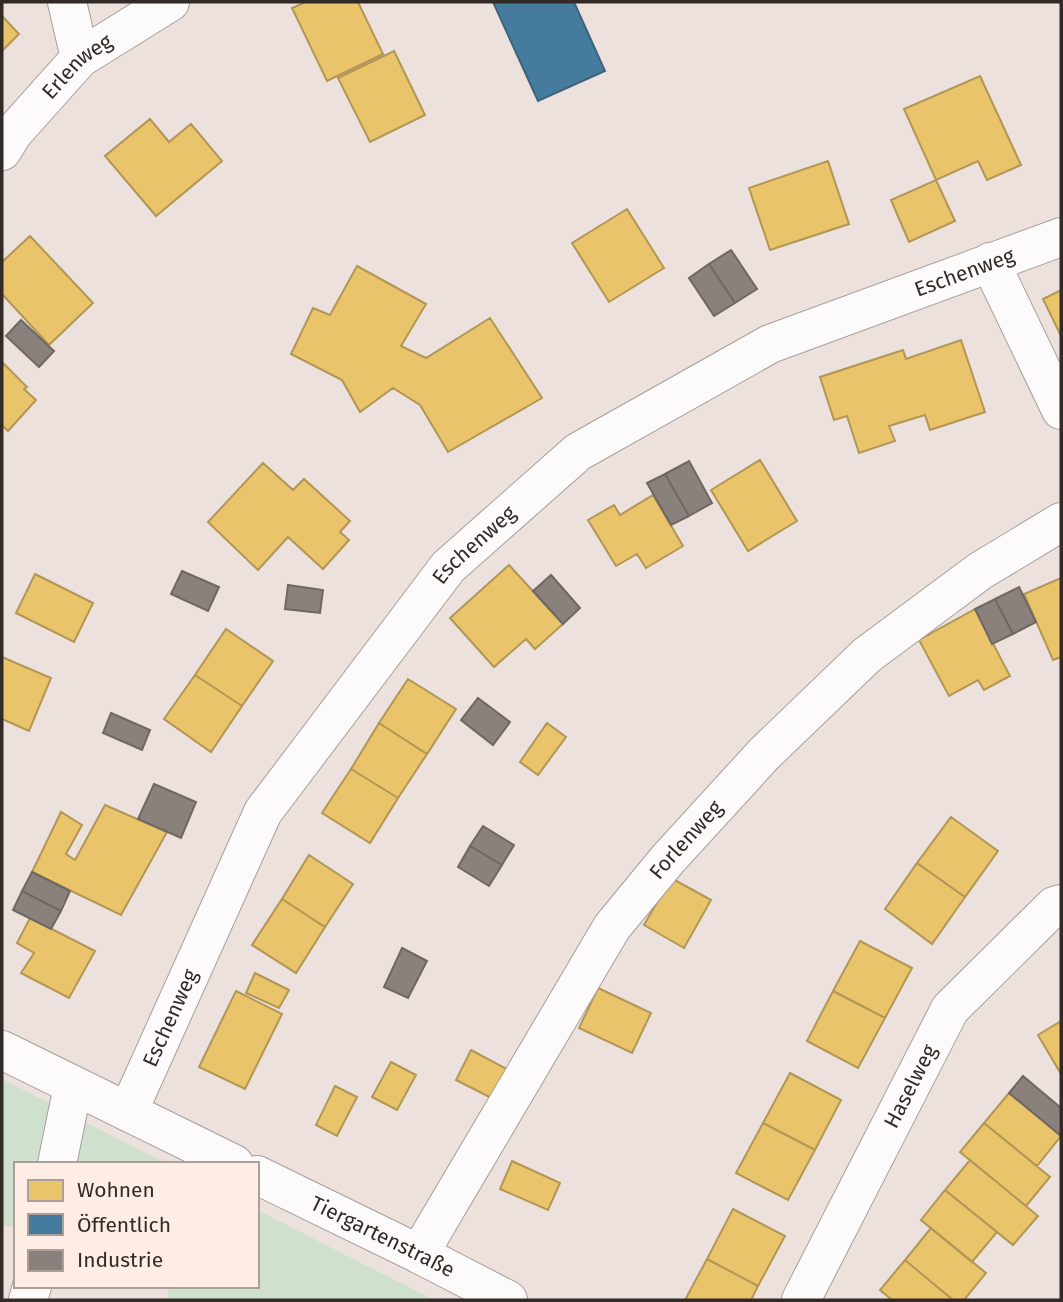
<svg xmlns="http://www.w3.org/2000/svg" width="1063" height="1302" font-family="'Fira Sans',sans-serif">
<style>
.green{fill:#cfe0cc}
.homes{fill:#e9c46a;stroke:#b29656;stroke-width:2}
.public{fill:#457b9d;stroke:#3f6379;stroke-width:2}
.industry{fill:#8a817c;stroke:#6f6762;stroke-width:2}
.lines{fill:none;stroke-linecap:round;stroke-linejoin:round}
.minor-casing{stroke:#a79f9b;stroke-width:40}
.minor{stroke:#fcfafa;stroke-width:38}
.labels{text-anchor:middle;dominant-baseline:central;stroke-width:7;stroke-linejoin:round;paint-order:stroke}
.street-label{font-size:21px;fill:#312a26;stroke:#feede5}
</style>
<rect width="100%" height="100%" fill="#ece1dc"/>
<path class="green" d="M 2,1079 L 167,1164 L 16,1164 L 16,1227 L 2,1225 Z
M 257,1210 L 434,1300 L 169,1300 L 167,1286 L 257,1286 Z"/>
<path class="homes" d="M 306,2 L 358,2 L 383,54 L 327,81 L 292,8 Z
M 2,16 L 19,34 L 2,51 Z
M 394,51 L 425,115 L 370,142 L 338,78 Z
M 980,76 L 1021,165 L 987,180 L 978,161 L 936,180 L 904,109 Z
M 150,119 L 169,142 L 191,124 L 222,161 L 156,216 L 105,156 Z
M 828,161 L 849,224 L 770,250 L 749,188 Z
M 936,180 L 955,221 L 909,242 L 891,200 Z
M 627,209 L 664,268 L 609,302 L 572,243 Z
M 30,236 L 93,303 L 49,345 L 2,294 L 2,262 Z
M 357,266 L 426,304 L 401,346 L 426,358 L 490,318 L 542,398 L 448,452 L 420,405 L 393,388 L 360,412 L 342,380 L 291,354 L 313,308 L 330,315 Z
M 1061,290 L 1061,336 L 1043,299 Z
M 961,340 L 985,412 L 930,430 L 925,415 L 889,426 L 895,441 L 859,453 L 847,416 L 834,420 L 820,377 L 903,350 L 906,359 Z
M 2,362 L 27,387 L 24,389 L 36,400 L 8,431 L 2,425 Z
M 760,460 L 797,521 L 748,551 L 711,490 Z
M 263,463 L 293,490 L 304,479 L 350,521 L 340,532 L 349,540 L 323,569 L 288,537 L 258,570 L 208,522 Z
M 653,495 L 683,546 L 646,568 L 637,554 L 616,566 L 588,520 L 614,505 L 620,515 Z
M 509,565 L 563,624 L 535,649 L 526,639 L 494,667 L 450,618 Z
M 35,574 L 93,603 L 74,642 L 16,613 Z
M 1061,578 L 1061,657 L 1053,660 L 1024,594 Z
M 975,609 L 1010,676 L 984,690 L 978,680 L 949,696 L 919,640 Z
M 226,629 L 273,661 L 242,706 L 195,675 Z
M 2,657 L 51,678 L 29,731 L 2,719 Z
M 195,675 L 242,706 L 211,752 L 164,719 Z
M 408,679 L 456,709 L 427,754 L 379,723 Z
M 379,723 L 427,754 L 398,798 L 351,769 Z
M 547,723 L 566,737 L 538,775 L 520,762 Z
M 351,769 L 398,798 L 370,843 L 322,813 Z
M 105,805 L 167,832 L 121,915 L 32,872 L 61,812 L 82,825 L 66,854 L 75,860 Z
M 951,817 L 998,851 L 965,897 L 917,863 Z
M 309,855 L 353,884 L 325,927 L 282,899 Z
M 917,863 L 965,897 L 932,944 L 885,909 Z
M 671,878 L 711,900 L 684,948 L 644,925 Z
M 282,899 L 325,927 L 296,973 L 252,945 Z
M 30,918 L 95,951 L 69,998 L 21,973 L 34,953 L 17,943 Z
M 860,941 L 912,968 L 885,1018 L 833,991 Z
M 255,973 L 289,990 L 279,1008 L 246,993 Z
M 598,988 L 651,1013 L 632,1053 L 579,1028 Z
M 236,991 L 282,1014 L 245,1089 L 199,1067 Z
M 833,991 L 885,1018 L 858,1068 L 807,1041 Z
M 1061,1021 L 1061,1074 L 1038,1035 Z
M 471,1050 L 514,1073 L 499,1102 L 456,1080 Z
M 391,1062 L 416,1075 L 397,1110 L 372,1097 Z
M 790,1073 L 841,1100 L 815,1150 L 763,1123 Z
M 335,1086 L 357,1097 L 337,1136 L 316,1125 Z
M 1009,1093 L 1061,1136 L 1037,1166 L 984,1123 Z
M 763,1123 L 815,1150 L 788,1200 L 736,1173 Z
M 984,1123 L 1050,1177 L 1026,1206 L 960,1152 Z
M 970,1160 L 1038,1216 L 1013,1245 L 945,1190 Z
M 512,1161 L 560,1183 L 548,1210 L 500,1189 Z
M 945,1190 L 997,1232 L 972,1262 L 921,1220 Z
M 733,1209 L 785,1236 L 758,1286 L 707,1259 Z
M 931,1228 L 986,1273 L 964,1300 L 953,1300 L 905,1260 Z
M 707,1259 L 758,1286 L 751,1300 L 685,1300 Z
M 905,1260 L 953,1300 L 892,1300 L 880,1290 Z"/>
<path class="public" d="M 493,2 L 574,2 L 605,71 L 538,101 Z"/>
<path class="industry" d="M 731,250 L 757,289 L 735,303 L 709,264 Z
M 709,264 L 735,303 L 714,316 L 689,278 Z
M 21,320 L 54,351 L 39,367 L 6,336 Z
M 689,461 L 712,503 L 689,516 L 665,474 Z
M 665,474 L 689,516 L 671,525 L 647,483 Z
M 182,571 L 219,587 L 208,611 L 171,594 Z
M 551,575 L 580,608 L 563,624 L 533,591 Z
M 288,585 L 323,590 L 320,613 L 285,609 Z
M 1019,587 L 1036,622 L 1013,634 L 995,599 Z
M 995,599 L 1013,634 L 992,644 L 975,609 Z
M 478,698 L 510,722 L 493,745 L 461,720 Z
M 111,713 L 150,730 L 142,750 L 103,733 Z
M 154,784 L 196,802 L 181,838 L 138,819 Z
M 483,826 L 514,845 L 502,865 L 470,846 Z
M 470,846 L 502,865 L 489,886 L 458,867 Z
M 32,872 L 70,891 L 61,911 L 22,891 Z
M 22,891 L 61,911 L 51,929 L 13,910 Z
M 402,948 L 427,961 L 408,998 L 384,987 Z
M 1023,1076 L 1061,1108 L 1061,1136 L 1009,1093 Z"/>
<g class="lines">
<g class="minor-casing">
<g id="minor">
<path d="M 67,2 L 80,58"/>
<path id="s1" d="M 2,151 L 13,133 L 80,58 L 170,2"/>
<path d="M 990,262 L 1061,410"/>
<path d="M 2,1050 L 234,1164"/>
<path id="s2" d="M 128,1112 L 263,812 L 448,567 L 578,452 L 770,344 L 1061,237"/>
<path d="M 57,1164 L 73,1086"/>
<path id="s3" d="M 257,1175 L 419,1254 L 508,1300"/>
<path id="s4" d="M 419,1254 L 612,927 L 668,859 L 764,754 L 867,655 L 980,571 L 1061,522"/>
<path d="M 28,1300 L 32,1286"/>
<path id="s5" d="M 801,1300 L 950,1009 L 1054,906 L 1061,904"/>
</g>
</g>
<use href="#minor" class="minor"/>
</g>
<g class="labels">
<g class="street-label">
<text stroke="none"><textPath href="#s1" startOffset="114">Erlenweg</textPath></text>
<text stroke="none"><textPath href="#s2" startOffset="1237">Eschenweg</textPath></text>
<text stroke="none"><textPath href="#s2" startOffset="670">Eschenweg</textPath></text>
<text stroke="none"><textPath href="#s4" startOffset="494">Forlenweg</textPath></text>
<text stroke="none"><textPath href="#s2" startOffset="103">Eschenweg</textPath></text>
<text stroke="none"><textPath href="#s5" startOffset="240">Haselweg</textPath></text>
<text stroke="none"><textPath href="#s3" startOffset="140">Tiergartenstraße</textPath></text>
</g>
</g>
<rect width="1063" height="1302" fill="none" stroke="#312a26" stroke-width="7"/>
<rect x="14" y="1162" width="245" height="126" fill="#feede5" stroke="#ac9f99" stroke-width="2"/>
<rect x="28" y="1180" width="35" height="21" fill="#e9c46a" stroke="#ac9f99" stroke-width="2"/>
<text x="77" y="1197" font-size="21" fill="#312a26">Wohnen</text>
<rect x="28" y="1214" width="35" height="21" fill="#457b9d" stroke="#ac9f99" stroke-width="2"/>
<text x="77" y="1232" font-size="21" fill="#312a26">Öffentlich</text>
<rect x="28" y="1250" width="35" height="21" fill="#8a817c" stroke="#ac9f99" stroke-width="2"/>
<text x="77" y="1267" font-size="21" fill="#312a26">Industrie</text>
</svg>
